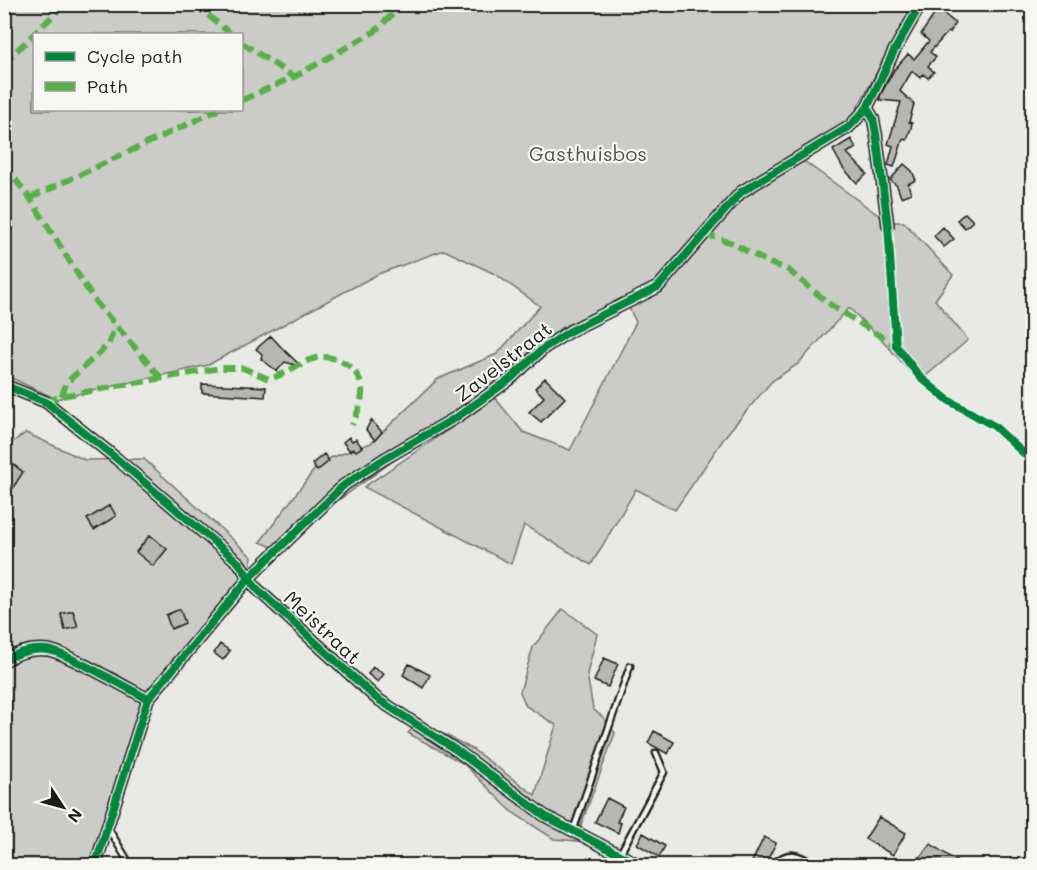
<svg xmlns="http://www.w3.org/2000/svg" width="1037" height="870" font-family="Mali,sans-serif">
<style>
.green{fill:#cbcbc7;stroke:#747472;stroke-width:1.5;fill-rule:evenodd}
.building{fill:#b6b6b3;stroke:#1c1c1c;stroke-width:1.5}
.lines{fill:none;stroke-linecap:round;stroke-linejoin:round}
.lane-casing{stroke:#1c1c1c;stroke-width:9}
.street-casing{stroke:#1c1c1c;stroke-width:14}
.lane{stroke:#f6f6f2;stroke-width:4.5}
.street{stroke:#f6f6f2;stroke-width:9}
.quiet{stroke:#55b145;stroke-width:6;stroke-dasharray:12 6;stroke-linecap:butt}
.cycleway-casing{stroke:#f6f6f2;stroke-width:11}
.cycleway{stroke:#00873e;stroke-width:8}
.labels{text-anchor:middle;dominant-baseline:central;stroke-width:4.5;stroke-linejoin:round;paint-order:stroke}
.park-label{font-size:20px;fill:#51514f;stroke:#f6f6f2}
.street-label{font-size:20px;fill:#1c1c1c;stroke:#f6f6f2}
</style>
<rect width="100%" height="100%" fill="#e9e9e5"/>
<filter id="ink" filterUnits="userSpaceOnUse"><feTurbulence type="fractalNoise" baseFrequency=".0167" numOctaves="2"/><feDisplacementMap in="SourceGraphic" scale="12" xChannelSelector="R" yChannelSelector="G"/><feConvolveMatrix kernelMatrix="1 2 1 2 8 2 1 2 1" color-interpolation-filters="sRGB"/></filter>
<g filter="url(#ink)">
<path class="green" d="M 5,5 L 914,5 L 851,119 L 797,156 L 888,222 L 904,222 L 953,275 L 935,300 L 968,340 L 919,382 L 884,342 L 849,308 L 798,364 L 772,381 L 727,434 L 675,510 L 636,489 L 591,565 L 524,525 L 511,564 L 364,487 L 495,398 L 523,432 L 570,450 L 636,322 L 624,298 L 559,329 L 511,376 L 293,533 L 280,550 L 260,542 L 320,462 L 371,443 L 438,379 L 497,354 L 540,306 L 495,274 L 444,250 L 378,274 L 208,365 L 56,399 L 5,375 ZM 34,34 L 242,34 L 242,110 L 34,110 Z
M 26,433 L 85,460 L 144,459 L 252,557 L 249,572 L 146,694 L 48,645 L 26,647 L 5,656 L 5,447 Z
M 563,609 L 597,634 L 587,674 L 593,709 L 605,719 L 615,733 L 581,825 L 587,842 L 554,839 L 512,812 L 464,764 L 408,733 L 414,727 L 440,743 L 444,734 L 472,749 L 535,795 L 556,725 L 526,706 L 520,692 L 533,647 Z
M 48,654 L 143,701 L 91,865 L 5,866 L 5,668 L 19,657 Z"/>
<path class="building" d="M 938,9 L 955,23 L 950,33 L 948,32 L 930,52 L 936,57 L 928,66 L 934,72 L 928,78 L 923,74 L 920,78 L 912,71 L 900,91 L 914,104 L 909,122 L 912,123 L 911,128 L 907,140 L 903,139 L 894,167 L 888,165 L 893,146 L 888,144 L 901,102 L 880,100 L 880,96 L 894,70 L 908,54 L 914,59 L 929,41 L 921,34 Z
M 851,139 L 856,148 L 847,153 L 867,174 L 857,183 L 843,168 L 833,150 Z
M 904,164 L 912,171 L 916,180 L 908,184 L 911,193 L 901,197 L 897,186 L 890,180 Z
M 965,213 L 973,221 L 965,228 L 957,220 Z
M 943,227 L 954,239 L 944,247 L 934,236 Z
M 271,336 L 282,348 L 302,367 L 285,362 L 277,371 L 261,359 L 262,354 L 256,349 Z
M 545,378 L 565,398 L 541,422 L 529,412 L 544,397 L 535,388 Z
M 202,384 L 266,387 L 265,397 L 202,393 Z
M 371,420 L 382,432 L 375,440 L 366,430 Z
M 349,437 L 352,441 L 356,439 L 362,447 L 356,451 L 353,448 L 350,451 L 343,442 Z
M 324,454 L 329,461 L 317,471 L 312,464 Z
M 4,457 L 23,472 L 4,502 Z
M 110,505 L 116,516 L 94,530 L 87,519 Z
M 150,535 L 167,549 L 153,566 L 136,552 Z
M 180,609 L 185,623 L 171,629 L 166,615 Z
M 73,611 L 78,627 L 65,630 L 61,614 Z
M 220,644 L 230,651 L 223,660 L 214,653 Z
M 604,658 L 618,664 L 608,687 L 594,681 Z
M 409,664 L 430,675 L 423,688 L 403,675 Z
M 373,667 L 384,674 L 378,682 L 368,674 Z
M 654,731 L 674,742 L 668,754 L 648,743 Z
M 607,798 L 624,807 L 617,822 L 621,823 L 618,833 L 595,822 Z
M 879,817 L 906,833 L 893,855 L 865,839 Z
M 643,833 L 665,846 L 659,857 L 637,844 Z
M 764,837 L 776,843 L 764,866 L 750,866 Z
M 931,844 L 963,866 L 912,866 Z"/>
<g class="lines">
<g class="lane-casing">
<path id="lane" d="M 108,828 L 131,866
M 573,831 L 630,666
M 620,854 L 664,772 L 656,753"/>
</g>
<g class="street-casing">
<path id="street" d="M 867,108 L 873,118 L 876,133 L 888,226
M 4,385 L 46,402 L 117,459 L 239,563 L 256,588 L 376,698 L 459,752 L 545,816 L 641,866
M 4,661 C 18,652 32,648 48,650 C 65,652 129,689 148,699
M 95,866 L 148,699 L 249,578 L 344,485 L 384,459 L 457,417 L 509,380 L 544,348 L 570,331 L 658,287 L 741,192 L 849,127 L 867,108 L 894,51 L 921,4
M 776,866 C 788,852 799,857 812,866"/>
</g>
<use href="#lane" class="lane"/>
<use href="#street" class="street"/>
<path class="quiet" d="M 194,4 L 231,34
M 242,43 L 294,77
M 4,63 L 65,4
M 242,100 L 294,77 L 374,32 L 403,4
M 4,165 L 30,198 L 94,300 L 162,379
M 30,198 L 218,110
M 704,234 L 732,243 L 769,263 L 787,269 L 831,305 L 896,346
M 62,396 L 66,383 L 108,345 L 115,326
M 46,402 L 62,396 L 220,368 L 243,368 L 269,379 C 286,375 299,362 316,358 C 336,353 360,368 362,389 C 363,401 357,414 352,425"/>
<g class="cycleway-casing">
<path id="cycleway" d="M 867,108 L 873,118 L 876,133 L 888,226 L 896,346 L 920,377 L 948,400 L 994,426 L 1032,461
M 4,385 L 46,402 L 117,459 L 239,563 L 256,588 L 376,698 L 459,752 L 545,816 L 641,866
M 4,661 C 18,652 32,648 48,650 C 65,652 129,689 148,699
M 95,866 L 148,699 L 249,578 L 344,485 L 384,459 L 457,417 L 509,380 L 544,348 L 570,331 L 658,287 L 741,192 L 849,127 L 867,108 L 894,51 L 921,4"/>
</g>
<use href="#cycleway" class="cycleway"/>
</g>
</g>
<g class="labels">
<g class="park-label">
<text x="588" y="153">Gasthuisbos</text>
</g>
<g class="street-label">
<text transform="translate(503 361) rotate(-38)">Zavelstraat</text>
<text transform="translate(323 627) rotate(43)">Meistraat</text>
</g>
</g>
<rect width="1037" height="870" fill="none" stroke="#f6f6f2" stroke-width="24"/>
<rect x="12" y="12" width="1013" height="846" fill="none" stroke="#1c1c1c" stroke-width="2" filter="url(#ink)"/>
<rect x="33" y="33" width="210" height="78" fill="#f6f6f2" stroke="#9f9f9c" stroke-width="1.5"/>
<rect x="45" y="52" width="30" height="9" fill="#00873e" stroke="#9f9f9c" stroke-width="1.5"/>
<text x="87" y="63" font-size="18" fill="#1c1c1c">Cycle path</text>
<rect x="45" y="82" width="30" height="9" fill="#55b145" stroke="#9f9f9c" stroke-width="1.5"/>
<text x="87" y="93" font-size="18" fill="#1c1c1c">Path</text>
<g transform="translate(63 807) rotate(126)" stroke="#f6f6f2" stroke-width="4.5" paint-order="stroke">
<path d="M0-4.5L10 22L0 15L-10 22Z" fill="#1c1c1c"/>
<text y="-9" font-size="16" font-weight="bold" text-anchor="middle" fill="#1c1c1c">N</text>
</g>
</svg>
